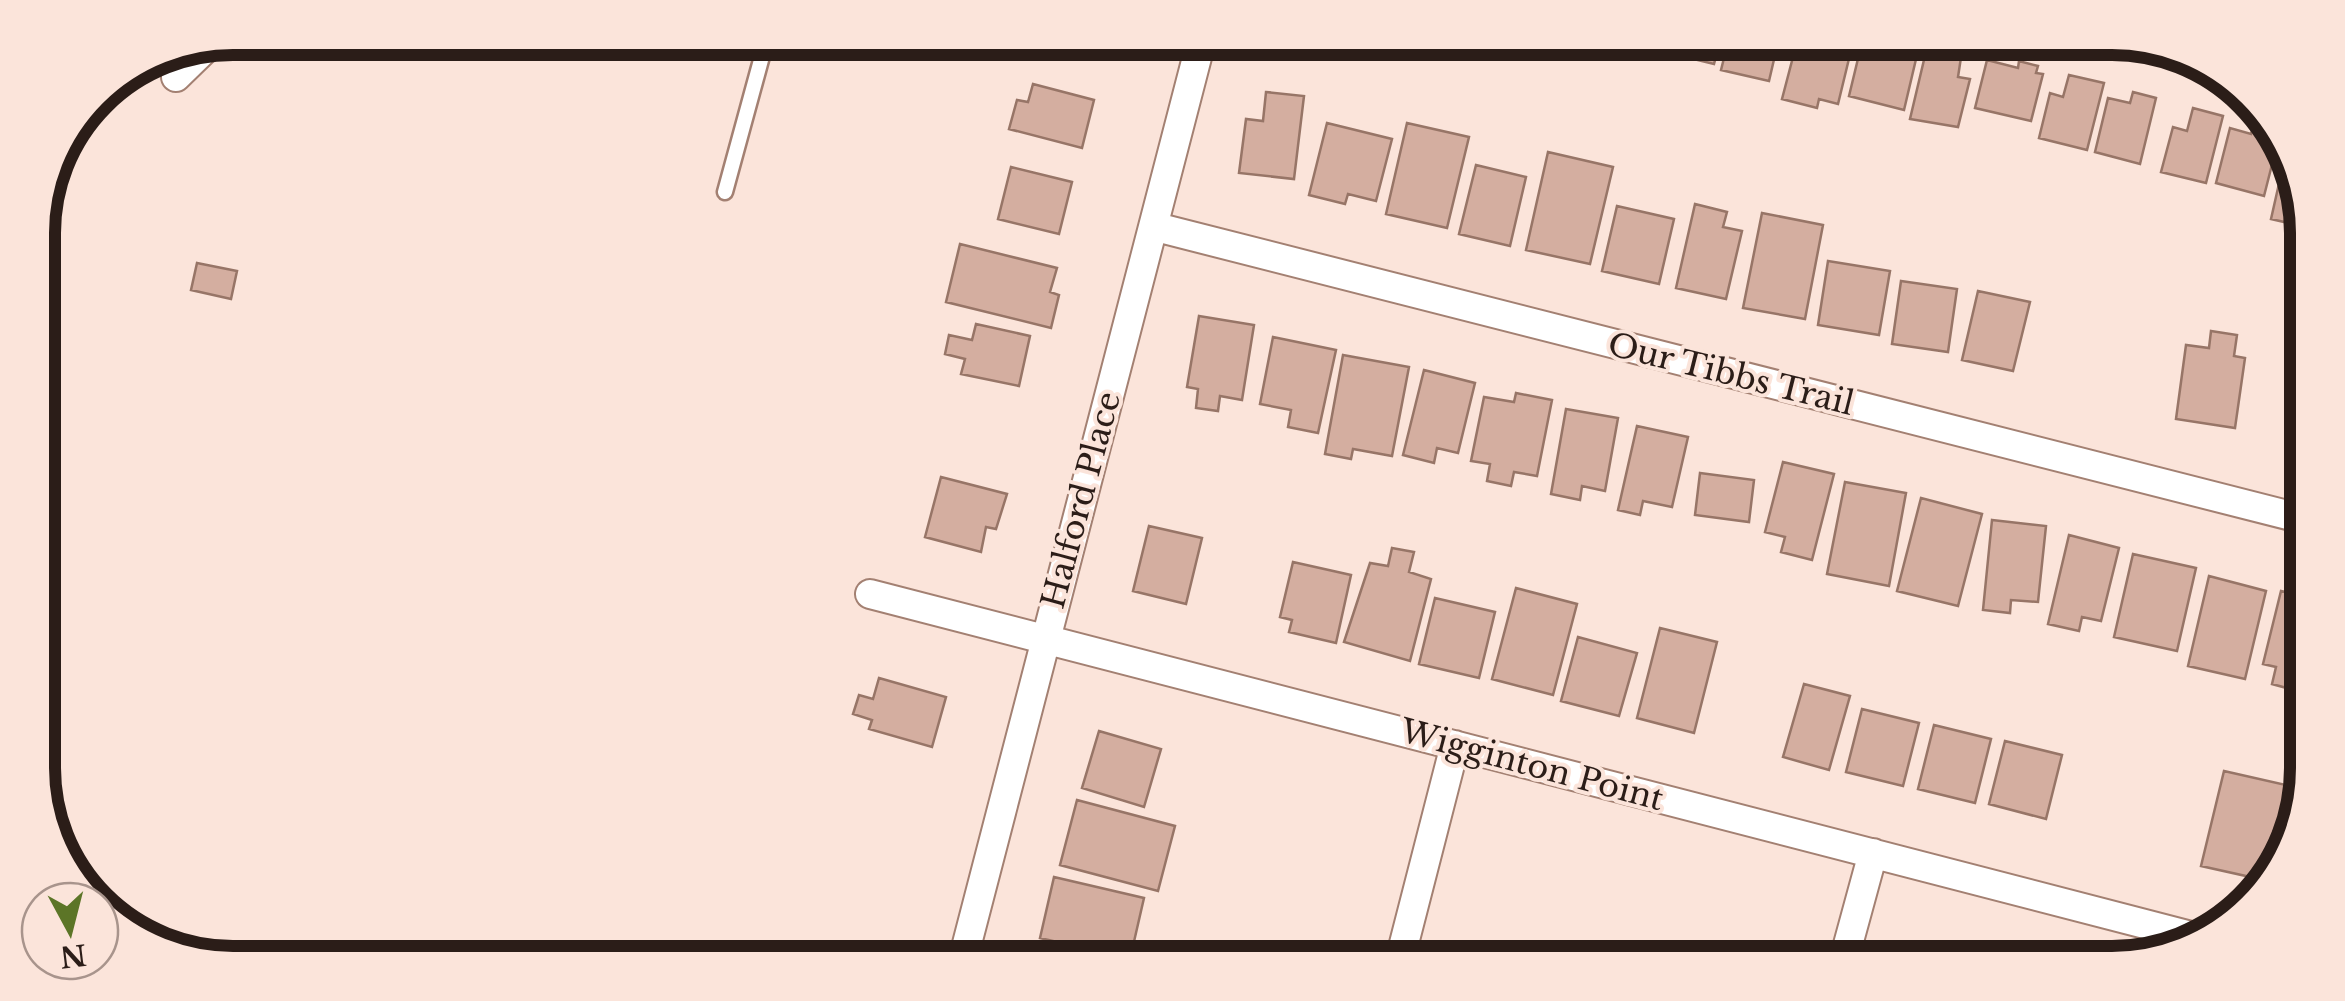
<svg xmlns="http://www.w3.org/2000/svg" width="2345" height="1001" font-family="'Libre Baskerville',serif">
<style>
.building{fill:#d4aea0;stroke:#977567;stroke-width:2.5}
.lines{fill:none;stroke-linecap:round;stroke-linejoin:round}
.lane-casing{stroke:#a38072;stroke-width:19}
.street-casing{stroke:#a38072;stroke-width:32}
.lane{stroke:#fff;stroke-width:14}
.street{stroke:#fff;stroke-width:28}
.labels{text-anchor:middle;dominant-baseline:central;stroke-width:8;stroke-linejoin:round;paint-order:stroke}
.street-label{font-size:32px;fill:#2b1d18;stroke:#fbe4da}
.rim{fill:none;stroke:#2b1d18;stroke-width:12}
</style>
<rect width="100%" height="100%" fill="#fbe4da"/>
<path class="building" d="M 1599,38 L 1653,38 L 1649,53 L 1598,41 Z
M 1665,38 L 1721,38 L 1714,64 L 1661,51 Z
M 1729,38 L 1779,38 L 1769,81 L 1721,70 Z
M 1798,38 L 1854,38 L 1838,104 L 1819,99 L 1817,108 L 1782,99 Z
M 1863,38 L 1921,38 L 1904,110 L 1849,96 Z
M 1928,43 L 1962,51 L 1958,77 L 1970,79 L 1958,127 L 1910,119 Z
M 1987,60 L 2018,68 L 2019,61 L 2038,66 L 2036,73 L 2043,74 L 2031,121 L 1975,108 Z
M 2069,75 L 2104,83 L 2087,150 L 2039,138 L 2050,93 L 2063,97 Z
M 1033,84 L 1094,100 L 1082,148 L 1009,129 L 1017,100 L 1028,102 Z
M 1266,92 L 1304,96 L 1294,179 L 1239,173 L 1246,119 L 1263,121 Z
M 2133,92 L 2156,98 L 2140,164 L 2095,152 L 2108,98 L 2130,103 Z
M 2193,108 L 2223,116 L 2206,183 L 2161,172 L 2173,127 L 2187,131 Z
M 2255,118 L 2270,122 L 2278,141 L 2264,196 L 2216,183 L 2230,128 L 2251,134 Z
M 1327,123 L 1392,139 L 1376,201 L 1348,194 L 1345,204 L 1309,195 Z
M 1407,123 L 1469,137 L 1447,228 L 1386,214 Z
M 1548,152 L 1613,167 L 1590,264 L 1526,250 Z
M 2285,157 L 2306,207 L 2306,227 L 2271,219 Z
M 1476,165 L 1526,177 L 1510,246 L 1459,234 Z
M 1011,167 L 1072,182 L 1059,234 L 998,219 Z
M 1695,204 L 1727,212 L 1723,227 L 1742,231 L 1726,299 L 1676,288 Z
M 1617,206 L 1674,219 L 1659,284 L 1602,271 Z
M 1762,213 L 1823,225 L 1805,319 L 1743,308 Z
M 960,244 L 1057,268 L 1050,292 L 1059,295 L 1051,328 L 946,302 Z
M 1828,261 L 1890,271 L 1879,335 L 1818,325 Z
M 197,263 L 237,271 L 231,299 L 191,290 Z
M 1901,281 L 1957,289 L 1948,352 L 1892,344 Z
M 1978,291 L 2030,302 L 2013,371 L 1962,360 Z
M 1199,316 L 1254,325 L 1242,400 L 1220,396 L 1218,411 L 1196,408 L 1198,389 L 1187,387 Z
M 976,324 L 1030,336 L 1019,386 L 961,374 L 965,359 L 945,354 L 949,335 L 972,340 Z
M 2211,331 L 2237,335 L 2234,356 L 2245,358 L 2235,428 L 2176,419 L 2186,345 L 2209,348 Z
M 1273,337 L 1336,350 L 1318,433 L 1288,427 L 1291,410 L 1260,404 Z
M 1343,355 L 1409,367 L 1392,456 L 1353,449 L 1351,459 L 1325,454 Z
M 1424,370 L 1475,383 L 1458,453 L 1437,448 L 1434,463 L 1403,455 Z
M 1516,393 L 1552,400 L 1537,476 L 1514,472 L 1511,486 L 1487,481 L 1490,464 L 1471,461 L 1484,397 L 1514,402 Z
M 1566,409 L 1618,418 L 1605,491 L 1582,486 L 1580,500 L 1551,494 Z
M 1637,426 L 1688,437 L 1672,507 L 1643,501 L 1640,515 L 1618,510 Z
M 1783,462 L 1834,474 L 1812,560 L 1781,552 L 1785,537 L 1765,532 Z
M 1700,473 L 1754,480 L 1749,522 L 1695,515 Z
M 941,477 L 1007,494 L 996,529 L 986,527 L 981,552 L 925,537 Z
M 1845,482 L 1906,493 L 1889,586 L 1827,574 Z
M 1921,498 L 1982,514 L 1958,606 L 1897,591 Z
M 1992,520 L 2046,526 L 2038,602 L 2011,600 L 2010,613 L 1983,610 Z
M 1149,526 L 1202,538 L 1186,604 L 1133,591 Z
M 2069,535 L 2119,548 L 2101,621 L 2082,617 L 2079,631 L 2048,624 Z
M 1392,548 L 1414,552 L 1409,572 L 1431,579 L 1410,661 L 1344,642 L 1370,563 L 1388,566 Z
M 2133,554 L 2196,568 L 2177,651 L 2114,637 Z
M 1293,562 L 1351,575 L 1336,643 L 1289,632 L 1292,620 L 1280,617 Z
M 2209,576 L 2266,591 L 2245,679 L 2188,666 Z
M 1516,588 L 1577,604 L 1553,695 L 1492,679 Z
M 2281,591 L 2307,597 L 2307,673 L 2299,671 L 2294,690 L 2272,684 L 2276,667 L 2263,664 Z
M 1435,598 L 1495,612 L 1479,678 L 1419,664 Z
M 1660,628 L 1717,642 L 1694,733 L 1637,718 Z
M 1578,637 L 1637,653 L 1619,716 L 1561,701 Z
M 879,678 L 946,697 L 932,747 L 869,729 L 872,720 L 853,714 L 859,695 L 873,699 Z
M 1804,684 L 1850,696 L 1829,770 L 1783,757 Z
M 1862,709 L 1919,723 L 1903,786 L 1846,772 Z
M 1934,725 L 1991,739 L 1975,803 L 1918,789 Z
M 1099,731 L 1161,749 L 1144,807 L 1082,788 Z
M 2005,741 L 2062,755 L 2046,819 L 1989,804 Z
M 2224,771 L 2290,786 L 2270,872 L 2264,880 L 2201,866 Z
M 1077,800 L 1175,826 L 1158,891 L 1060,865 Z
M 1054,877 L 1144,898 L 1130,959 L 1040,938 Z"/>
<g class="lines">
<g class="lane-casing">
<path id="lane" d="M 725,192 L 767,38"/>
</g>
<g class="street-casing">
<path id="street" d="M 176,77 L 213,41
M 1156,227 L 2307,520
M 870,594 L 2195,937
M 962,963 L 1202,38
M 1399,963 L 1455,745
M 1843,963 L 1873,853"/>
</g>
<use href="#lane" class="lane"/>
<use href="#street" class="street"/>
</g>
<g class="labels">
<g class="street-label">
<text transform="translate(1731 374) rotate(14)">Our Tibbs Trail</text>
<text transform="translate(1081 500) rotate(-75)">Halford Place</text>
<text transform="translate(1532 765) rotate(15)">Wigginton Point</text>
</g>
</g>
<path d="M0 0H2345V1001H0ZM233 55H2112A178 178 0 0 1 2290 233V768A178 178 0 0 1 2112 946H233A178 178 0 0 1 55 768V233A178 178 0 0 1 233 55Z" fill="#fbe4da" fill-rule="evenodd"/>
<path class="rim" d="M233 55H2112A178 178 0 0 1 2290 233V768A178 178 0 0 1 2112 946H233A178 178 0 0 1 55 768V233A178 178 0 0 1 233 55Z"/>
<g transform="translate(70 931) rotate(173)"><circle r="48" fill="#fbe4da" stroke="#a8948c" stroke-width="2.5"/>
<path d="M0-8L18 38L0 25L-18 38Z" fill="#5c7527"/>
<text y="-15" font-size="28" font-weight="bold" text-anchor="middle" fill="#2b1d18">N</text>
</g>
</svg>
